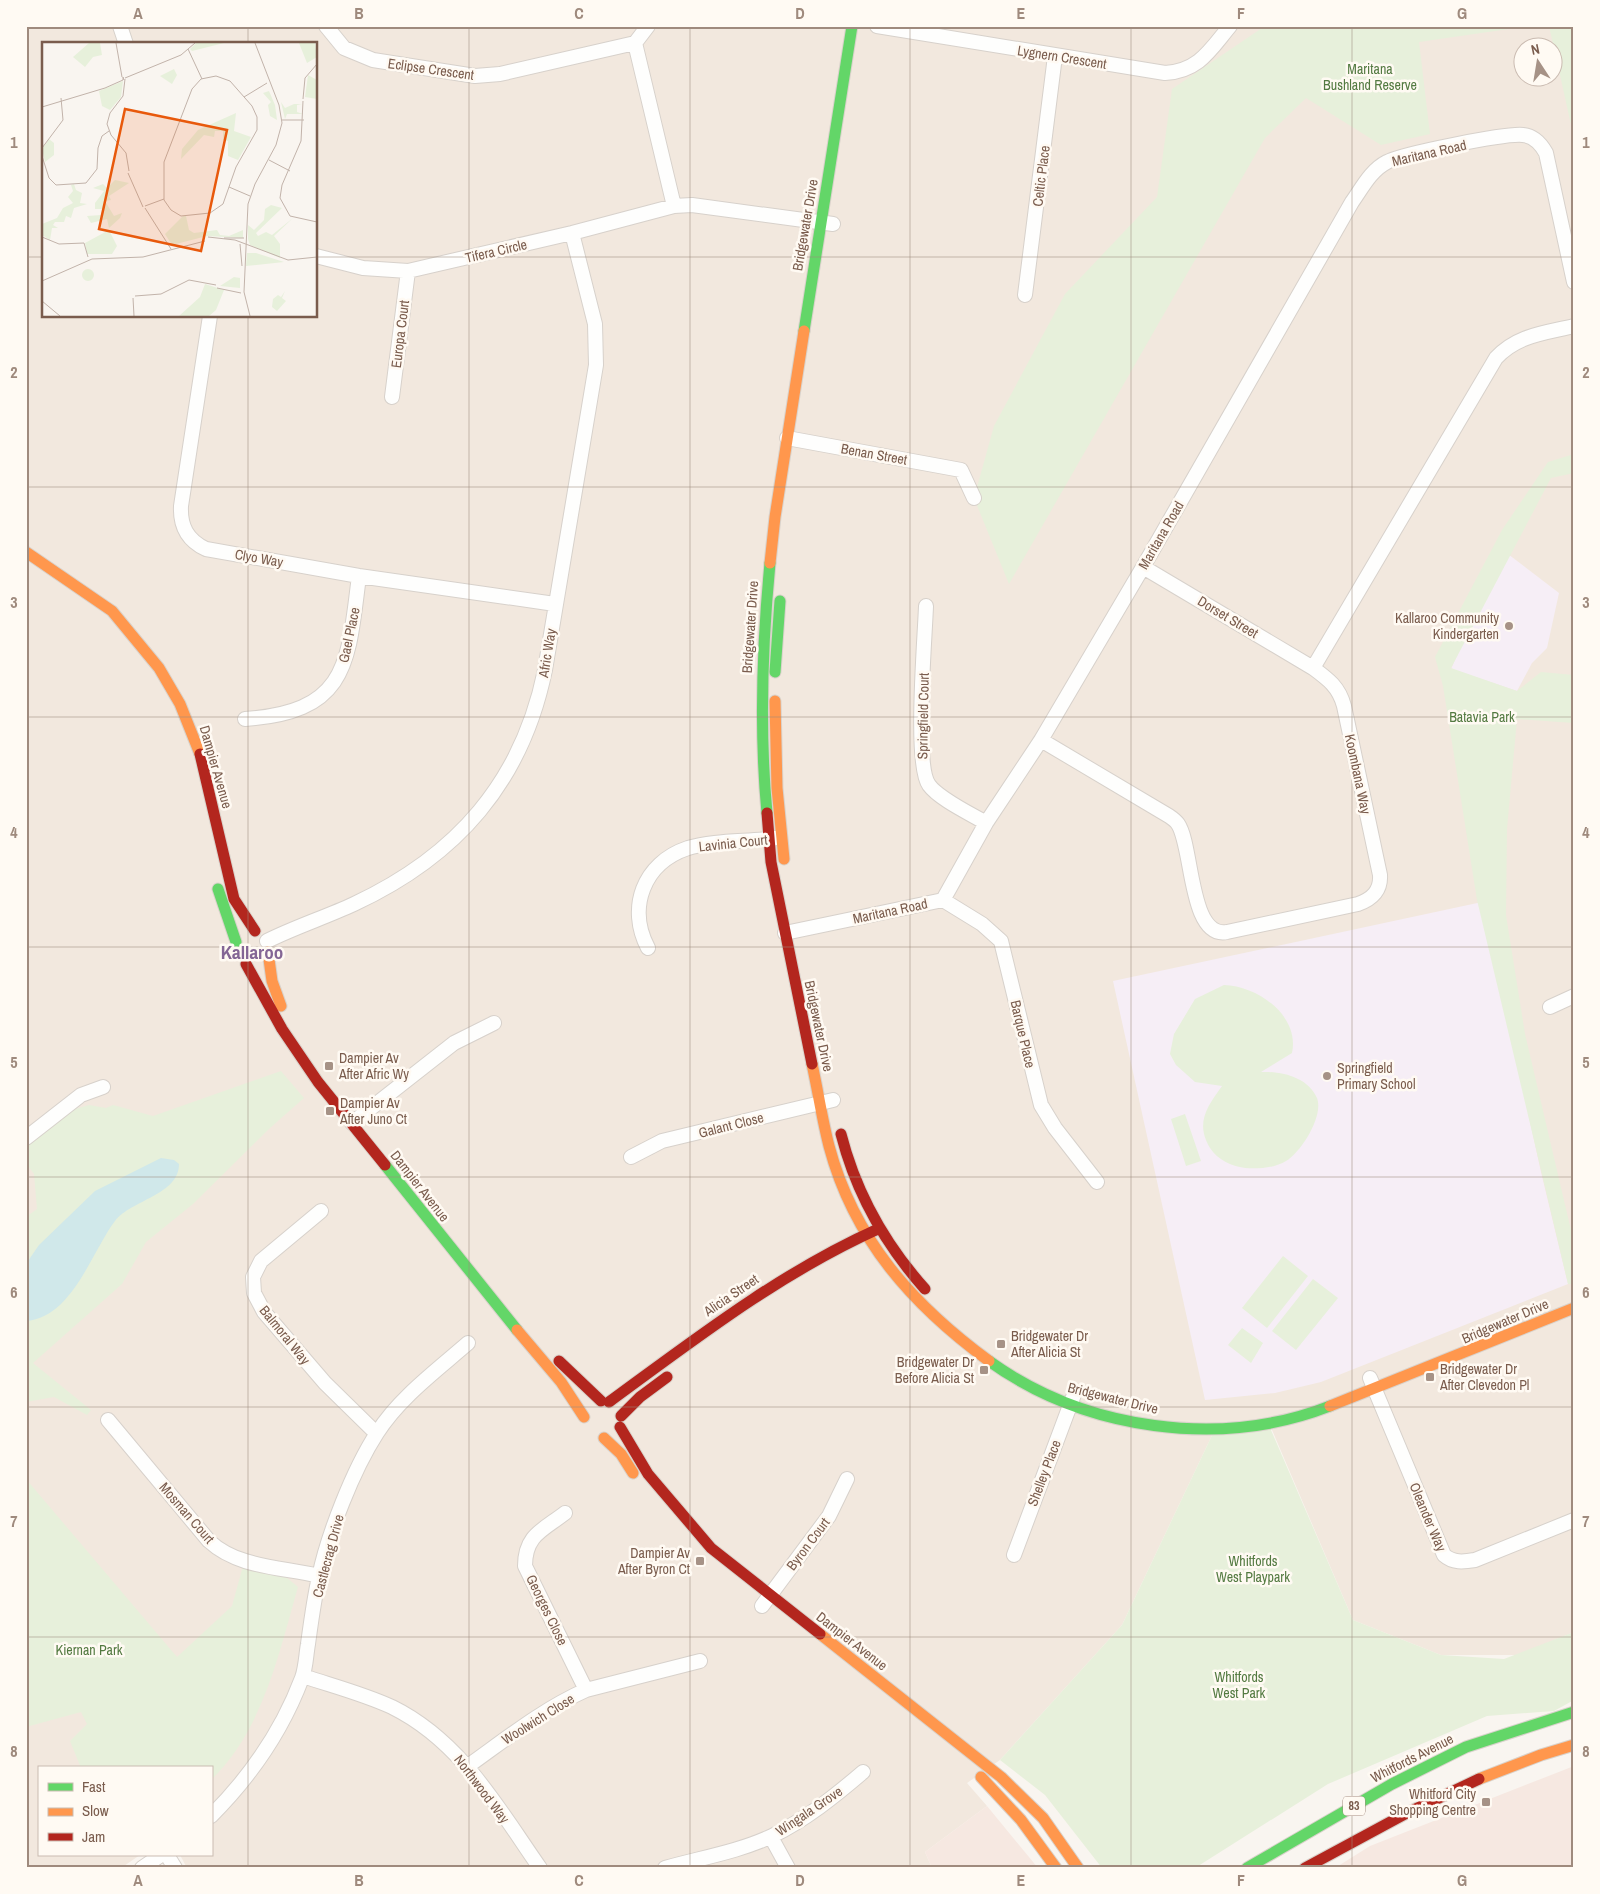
<svg xmlns="http://www.w3.org/2000/svg" width="1600" height="1894" font-family="'Archivo Narrow',sans-serif">
<style>
.residential{fill:#f2e8de;fill-rule:evenodd}
.commercial{fill:#f6e8e1}
.education{fill:#f6eef6}
.green{fill:#e7f0db}
.water{fill:#d0e8ea}
.lines{fill:none;stroke-linecap:round;stroke-linejoin:round}
.street-casing{stroke:#d7d1cb;stroke-width:16}
.fast-casing{stroke:#d9d2cb;stroke-width:13}
.slow-casing{stroke:#d9d2cb;stroke-width:13}
.jam-casing{stroke:#d9d2cb;stroke-width:13}
.street{stroke:#fefefd;stroke-width:14}
.fast{stroke:#63d668;stroke-width:11}
.slow{stroke:#ff974d;stroke-width:11}
.jam{stroke:#b3261e;stroke-width:11}
.grid{fill:none;stroke:#9f8a7d;stroke-width:1;stroke-opacity:0.55}
.poi-dot{fill:#a69286;stroke:#fffaf3;stroke-width:2}
.labels{text-anchor:middle;dominant-baseline:central;stroke-width:5;stroke-linejoin:round;paint-order:stroke}
.shield{fill:#fffaf3;stroke:#a28b7f;stroke-width:1}
.shield-label{font-size:12px;font-weight:bold;fill:#7a5c4d}
.street-label{font-size:14px;fill:#7a5c4d;stroke:#fffaf3}
.park-label{font-size:14px;fill:#537a41;stroke:#fffaf3}
.poi-label{font-size:14px;fill:#7a5c4d;stroke:#fffaf3;text-anchor:start}
.district-label{font-size:19px;font-weight:bold;fill:#846695;stroke:#fffaf3}
.inset-road{fill:none;stroke:#c2b3aa;stroke-width:1}
.view{fill:#e8590c;fill-opacity:0.15;stroke:#e8590c;stroke-width:2.5}
.inset-edge{fill:none;stroke:#7a5c4d;stroke-width:2.5}
.neatline{fill:none;stroke:#9f8a7d;stroke-width:2}
.grid-label{font-size:16px;text-anchor:middle;font-weight:bold;fill:#9f8a7d}
</style>
<rect width="100%" height="100%" fill="#f9f5f0"/>
<path class="residential" d="M 26,26 L 1574,26 L 1574,1632 L 1518,1655 L 1441,1655 L 1353,1620 L 1269,1423 L 1215,1429 L 1122,1625 L 1000,1760 L 967,1783 L 987,1806 L 925,1852 L 932,1868 L 187,1868 L 180,1855 L 211,1855 L 211,1768 L 39,1768 L 39,1855 L 140,1855 L 121,1868 L 26,1868 ZM 44,44 L 316,44 L 316,316 L 44,316 ZM 1522,48 L 1552,48 L 1552,78 L 1522,78 Z"/>
<path class="commercial" d="M 1574,1766 L 1574,1868 L 1335,1868 L 1370,1846 Z
M 987,1806 L 1038,1868 L 932,1868 L 925,1852 Z"/>
<path class="education" d="M 1504,551 L 1559,593 L 1547,648 L 1532,663 L 1517,691 L 1451,669 Z
M 1482,902 L 1541,1172 L 1568,1284 L 1321,1382 L 1275,1393 L 1205,1400 L 1113,981 Z"/>
<path class="green" d="M 1265,26 L 1529,26 L 1419,42 L 1430,134 L 1381,145 L 1306,98 L 1265,138 L 1009,584 L 974,498 L 994,426 L 1065,294 L 1157,197 L 1172,89 Z
M 1549,26 L 1574,26 L 1574,138 Z
M 1574,454 L 1574,473 L 1551,478 L 1451,668 L 1517,691 L 1541,672 L 1574,675 L 1574,723 L 1517,719 L 1507,829 L 1506,915 L 1525,1034 L 1574,1243 L 1574,1284 L 1568,1284 L 1477,900 L 1443,686 L 1435,657 L 1502,530 L 1548,462 Z
M 1224,985 C 1258,986 1300,1016 1292,1053 L 1261,1072 C 1281,1071 1308,1077 1317,1098 C 1324,1116 1301,1152 1286,1161 C 1275,1168 1258,1169 1245,1168 C 1231,1166 1218,1160 1210,1148 C 1195,1123 1207,1107 1222,1086 L 1195,1082 L 1176,1065 L 1170,1054 L 1174,1034 L 1195,999 Z
M 281,1071 L 304,1098 L 270,1128 L 193,1204 L 146,1242 L 122,1284 L 33,1363 L 91,1410 L 87,1415 L 54,1397 L 26,1402 L 26,1217 L 37,1209 L 34,1174 L 26,1163 L 26,1147 L 75,1109 L 89,1105 L 106,1108 L 113,1105 L 153,1116 Z
M 1185,1114 L 1201,1161 L 1186,1166 L 1171,1119 Z
M 1283,1256 L 1308,1276 L 1267,1328 L 1242,1308 Z
M 1313,1279 L 1338,1298 L 1296,1350 L 1272,1331 Z
M 1242,1328 L 1263,1343 L 1251,1363 L 1228,1345 Z
M 1268,1423 L 1353,1620 L 1441,1655 L 1504,1659 L 1574,1632 L 1574,1700 L 1554,1711 L 1487,1716 L 1328,1784 L 1195,1868 L 1102,1868 L 1045,1795 L 1000,1760 L 1122,1625 L 1215,1429 Z
M 26,1479 L 177,1657 L 232,1606 L 243,1566 L 286,1577 L 298,1587 C 279,1653 263,1730 211,1780 L 211,1768 L 81,1768 L 70,1741 L 87,1724 L 81,1712 L 26,1727 Z"/>
<path class="water" d="M 161,1158 L 174,1160 L 179,1164 C 179,1195 131,1200 115,1221 C 92,1251 72,1318 26,1321 L 26,1267 L 30,1258 L 39,1245 L 95,1191 Z"/>
<g class="lines">
<g class="street-casing">
<path id="street" d="M 120,26 L 126,44
M 326,26 L 344,48 L 373,60 L 475,76 L 500,74 L 635,43
M 648,26 L 635,43 L 674,206
M 877,26 L 1165,73 C 1199,71 1210,50 1230,26
M 316,256 L 363,268 L 408,271 L 572,233 L 674,206 L 692,205 L 833,224
M 1025,295 L 1055,56
M 210,316 L 181,506 C 180,526 187,540 206,549 L 359,576 L 555,604
M 392,397 L 408,271
M 787,438 L 961,470 L 974,498
M 1143,567 L 1313,668
M 926,606 C 925,637 914,765 929,785 C 939,799 971,814 986,823
M 245,719 C 349,712 348,662 359,576
M 1041,740 L 1169,816 C 1172,818 1176,821 1178,824 C 1193,846 1189,939 1227,932 L 1358,904 C 1372,899 1381,891 1380,875 L 1344,706 C 1339,687 1328,679 1313,668 L 1496,358 C 1517,335 1545,333 1574,326
M 943,900 L 982,924 L 1001,941 L 1041,1105 L 1055,1128 L 1097,1182
M 785,933 L 943,900 L 986,823 L 1041,740 L 1143,567 L 1352,202 C 1362,188 1371,170 1387,162 C 1401,154 1506,133 1523,135 C 1533,136 1541,144 1546,153 L 1574,282
M 267,941 C 295,927 326,917 354,904 C 457,856 522,782 545,670 L 596,365 L 595,324 L 572,233
M 648,948 C 627,908 643,863 688,848 C 715,840 748,842 776,838
M 1550,1007 L 1574,996
M 352,1123 L 454,1043 L 494,1023
M 26,1138 L 81,1095 L 103,1087
M 631,1157 L 662,1141 L 833,1100
M 321,1211 L 261,1261 L 253,1277 L 254,1293 L 264,1312 L 325,1383 L 376,1433
M 1370,1378 L 1444,1555 C 1453,1563 1463,1562 1475,1560 L 1574,1520
M 108,1420 L 209,1541 C 238,1568 282,1567 319,1576
M 565,1513 C 543,1530 525,1535 525,1566 L 586,1690
M 1014,1555 L 1075,1392
M 762,1606 L 829,1516 L 847,1479
M 303,1676 C 333,1686 364,1694 392,1707 C 461,1741 498,1808 540,1868
M 468,1766 C 506,1739 543,1709 586,1690 L 700,1661
M 211,1816 C 251,1776 282,1731 302,1678 C 306,1667 306,1655 308,1644 C 311,1622 314,1599 319,1577 C 328,1534 353,1470 377,1433 C 399,1398 437,1370 468,1343
M 771,1837 L 788,1868
M 167,1855 L 175,1868
M 142,1868 L 161,1855
M 665,1868 C 700,1858 738,1852 772,1836 C 805,1820 835,1796 863,1772"/>
</g>
<g class="fast-casing">
<path id="fast" d="M 804,331 L 852,26
M 775,672 L 780,601
M 767,813 C 759,729 762,647 770,563
M 218,889 L 236,942
M 385,1165 L 517,1330
M 989,1361 C 1085,1430 1220,1449 1330,1406
M 1247,1868 L 1392,1784 L 1466,1747 L 1574,1712"/>
</g>
<g class="slow-casing">
<path id="slow" d="M 26,552 L 112,611 L 159,668 L 180,704 L 200,754
M 770,563 L 775,517 L 804,331
M 775,701 L 777,788 L 784,859
M 268,952 L 272,981 L 281,1006
M 812,1064 C 818,1091 822,1119 829,1146 C 854,1240 913,1305 989,1361
M 517,1330 L 561,1382 L 584,1417
M 1330,1406 L 1574,1308
M 604,1438 L 621,1454 L 633,1473
M 820,1634 L 1001,1777 L 1043,1818 L 1078,1868
M 981,1777 L 1021,1820 L 1056,1868
M 1479,1779 L 1541,1755 L 1574,1745"/>
</g>
<g class="jam-casing">
<path id="jam" d="M 200,754 L 234,899 L 255,931
M 767,813 L 771,862 L 812,1064
M 246,964 L 282,1029 L 318,1082 L 385,1165
M 841,1134 C 856,1193 884,1243 925,1289
M 559,1361 L 601,1401
M 609,1402 C 695,1339 780,1273 878,1229
M 621,1416 L 640,1397 L 667,1377
M 620,1427 L 648,1474 L 711,1548 L 820,1634
M 1305,1868 L 1405,1814 L 1479,1779"/>
</g>
<use href="#street" class="street"/>
<use href="#fast" class="fast"/>
<use href="#slow" class="slow"/>
<use href="#jam" class="jam"/>
</g>
<path class="grid" d="M 248,26 L 248,44M 469,26 L 469,1868M 690,26 L 690,1868M 910,26 L 910,1868M 1131,26 L 1131,1868M 1352,26 L 1352,1868M 26,257 L 44,257M 316,257 L 1574,257M 248,316 L 248,1868M 26,487 L 1574,487M 26,717 L 1574,717M 26,947 L 1574,947M 26,1177 L 1574,1177M 26,1407 L 1574,1407M 26,1637 L 1574,1637"/>
<g class="poi-dot">
<circle cx="1509" cy="626" r="5"/>
<rect x="324" y="1061" width="10" height="10" rx="2.5"/>
<circle cx="1327" cy="1076" r="5"/>
<rect x="325" y="1106" width="10" height="10" rx="2.5"/>
<rect x="996" y="1339" width="10" height="10" rx="2.5"/>
<rect x="979" y="1365" width="10" height="10" rx="2.5"/>
<rect x="1425" y="1372" width="10" height="10" rx="2.5"/>
<rect x="695" y="1556" width="10" height="10" rx="2.5"/>
<rect x="1481" y="1797" width="10" height="10" rx="2.5"/>
</g>
<g class="labels">
<rect class="shield" x="1343" y="1796.5" width="22" height="19" rx="4"/>
<g class="shield-label">
<text x="1354" y="1806">83</text>
</g>
<g class="street-label">
<text transform="translate(1062 57) rotate(9)">Lygnern Crescent</text>
<text transform="translate(431 69) rotate(8)">Eclipse Crescent</text>
<text transform="translate(1429 153) rotate(-13)">Maritana Road</text>
<text transform="translate(1041 176) rotate(-83)">Celtic Place</text>
<text transform="translate(805 225) rotate(-80)">Bridgewater Drive</text>
<text transform="translate(496 251) rotate(-13)">Tifera Circle</text>
<text transform="translate(400 334) rotate(-83)">Europa Court</text>
<text transform="translate(874 454) rotate(10)">Benan Street</text>
<text transform="translate(1161 535) rotate(-60)">Maritana Road</text>
<text transform="translate(259 558) rotate(10)">Clyo Way</text>
<text transform="translate(1228 617) rotate(31)">Dorset Street</text>
<text transform="translate(750 627) rotate(-86)">Bridgewater Drive</text>
<text transform="translate(349 635) rotate(-78)">Gael Place</text>
<text transform="translate(547 653) rotate(-81)">Afric Way</text>
<text transform="translate(923 716) rotate(-89)">Springfield Court</text>
<text transform="translate(216 767) rotate(74)">Dampier Avenue</text>
<text transform="translate(1358 774) rotate(78)">Koombana Way</text>
<text transform="translate(733 843) rotate(-6)">Lavinia Court</text>
<text transform="translate(890 911) rotate(-12)">Maritana Road</text>
<text transform="translate(819 1026) rotate(78)">Bridgewater Drive</text>
<text transform="translate(1023 1034) rotate(77)">Barque Place</text>
<text transform="translate(731 1125) rotate(-14)">Galant Close</text>
<text transform="translate(420 1186) rotate(52)">Dampier Avenue</text>
<text transform="translate(731 1295) rotate(-34)">Alicia Street</text>
<text transform="translate(1505 1321) rotate(-23)">Bridgewater Drive</text>
<text transform="translate(285 1335) rotate(51)">Balmoral Way</text>
<text transform="translate(1113 1398) rotate(14)">Bridgewater Drive</text>
<text transform="translate(1044 1473) rotate(-69)">Shelley Place</text>
<text transform="translate(187 1513) rotate(49)">Mosman Court</text>
<text transform="translate(1428 1517) rotate(67)">Oleander Way</text>
<text transform="translate(808 1544) rotate(-53)">Byron Court</text>
<text transform="translate(328 1556) rotate(-75)">Castlecrag Drive</text>
<text transform="translate(547 1610) rotate(64)">Georges Close</text>
<text transform="translate(852 1641) rotate(38)">Dampier Avenue</text>
<text transform="translate(538 1719) rotate(-32)">Woolwich Close</text>
<text transform="translate(1412 1758) rotate(-27)">Whitfords Avenue</text>
<text transform="translate(482 1789) rotate(53)">Northwood Way</text>
<text transform="translate(809 1811) rotate(-34)">Wingala Grove</text>
</g>
<g class="park-label">
<text x="1370" y="69">Maritana<tspan x="1370" dy="16">Bushland Reserve</tspan></text>
<text x="1482" y="717">Batavia Park</text>
<text x="1253" y="1561">Whitfords<tspan x="1253" dy="16">West Playpark</tspan></text>
<text x="89" y="1650">Kiernan Park</text>
<text x="1239" y="1677">Whitfords<tspan x="1239" dy="16">West Park</tspan></text>
</g>
<g class="poi-label">
<text x="1499" y="618" text-anchor="end">Kallaroo Community<tspan x="1499" dy="16">Kindergarten</tspan></text>
<text x="339" y="1058">Dampier Av<tspan x="339" dy="16">After Afric Wy</tspan></text>
<text x="1337" y="1068">Springfield<tspan x="1337" dy="16">Primary School</tspan></text>
<text x="340" y="1103">Dampier Av<tspan x="340" dy="16">After Juno Ct</tspan></text>
<text x="1011" y="1336">Bridgewater Dr<tspan x="1011" dy="16">After Alicia St</tspan></text>
<text x="974" y="1362" text-anchor="end">Bridgewater Dr<tspan x="974" dy="16">Before Alicia St</tspan></text>
<text x="1440" y="1369">Bridgewater Dr<tspan x="1440" dy="16">After Clevedon Pl</tspan></text>
<text x="690" y="1553" text-anchor="end">Dampier Av<tspan x="690" dy="16">After Byron Ct</tspan></text>
<text x="1476" y="1794" text-anchor="end">Whitford City<tspan x="1476" dy="16">Shopping Centre</tspan></text>
</g>
<g class="district-label">
<text x="252" y="952">Kallaroo</text>
</g>
</g>
<g transform="translate(42 42)">
<rect width="275" height="275" fill="#f9f5f0"/>
<path d="M 47,1 L 58,1 L 60,13 L 51,15 L 43,25 L 31,15 ZM 154,1 L 182,1 L 150,9 L 148,7 ZM 257,1 L 273,1 L 275,15 L 265,21 ZM 132,27 L 135,33 L 130,42 L 118,34 ZM 266,33 L 275,38 L 275,57 L 263,55 ZM 81,39 L 79,55 L 68,68 L 60,64 L 57,49 ZM 227,49 L 233,63 L 235,78 L 228,74 L 226,63 L 229,60 L 221,51 ZM 239,60 L 243,66 L 252,62 L 260,62 L 255,63 L 255,70 L 261,72 L 245,72 L 243,77 ZM 194,71 L 192,89 L 209,95 L 196,118 L 186,114 L 186,99 L 181,98 L 181,89 L 173,89 L 172,95 L 162,93 L 139,117 L 140,107 L 156,88 ZM 7,97 L 12,101 L 12,113 L 3,120 L 0,107 ZM 73,138 L 87,141 L 67,154 L 69,158 L 63,159 L 72,174 L 80,171 L 78,176 L 67,186 L 65,177 L 49,181 L 45,174 L 59,173 L 60,167 L 53,167 L 53,161 L 62,149 L 51,146 L 61,142 L 65,146 ZM 32,142 L 34,148 L 40,151 L 38,161 L 45,162 L 32,166 L 29,176 L 24,174 L 22,180 L 13,180 L 11,183 L 16,186 L 10,186 L 8,198 L 0,193 L 0,182 L 15,176 L 21,166 L 31,161 L 26,155 L 31,149 L 29,143 ZM 229,163 L 240,166 L 214,191 L 216,194 L 224,190 L 230,193 L 251,176 L 232,194 L 238,202 L 238,216 L 208,203 L 206,197 L 206,183 L 212,188 L 222,178 L 223,167 ZM 141,174 L 144,174 L 147,188 L 152,191 L 175,188 L 178,193 L 187,194 L 201,188 L 201,196 L 165,194 L 130,203 L 123,192 ZM 67,188 L 75,204 L 70,212 L 45,212 L 43,201 ZM 205,211 L 214,211 L 242,220 L 204,224 ZM40 233a6 6 0 1 1 12 0a6 6 0 1 1-12 0ZM 192,235 L 198,236 L 198,246 L 178,244 ZM 163,242 L 182,248 L 174,268 L 167,274 L 137,274 L 158,255 ZM 243,249 L 240,256 L 244,259 L 235,269 L 230,265 L 231,257 L 236,253 L 239,255 Z" fill="#e7f0db"/>
<path class="inset-road" d="M 74,1 L 80,35M 146,7 L 160,37M 174,34 L 188,39 L 210,64 L 215,75 L 215,88 L 194,125 L 181,162 L 168,171 L 139,174 L 129,168 L 122,158 L 122,120 L 150,47 L 159,37 ZM 83,36 L 139,13 L 153,1M 83,37 L 81,54 L 68,71 L 65,82 L 69,93 L 84,111 L 87,129M 202,55 L 225,41M 261,57 L 263,36 L 275,22M 261,59 L 259,99 L 240,143 L 238,156 L 248,174 L 275,180M 0,65 L 63,46 L 81,38 L 81,35 L 82,38M 240,78 L 262,78M 0,106 L 21,78 L 19,56M 0,114 L 7,136 L 14,143 L 44,141 L 55,127 L 56,106 L 60,94 L 67,89M 227,118 L 248,129M 86,131 L 101,165M 187,145 L 208,154M 103,164 L 122,157M 103,166 L 129,207M 0,195 L 17,202 L 42,201 L 46,215M 166,195 L 193,198 L 246,218 L 275,215M 182,196 L 202,196M 198,202 L 200,224M 0,239 L 50,217 L 101,215 L 163,199M 175,246 L 199,251M 93,254 L 119,252 L 147,238 L 174,243M 91,256 L 92,274M 0,259 L 18,274M 208,274 L 202,250 L 206,162 L 213,142 L 234,103 L 240,81 L 237,63 L 213,1"/>
<path class="view" d="M 83,67 L 185,88 L 159,209 L 57,187 Z"/>
<rect width="275" height="275" class="inset-edge"/>
</g>
<rect width="1600" height="1894" fill="none" stroke="#fffaf3" stroke-width="55"/>
<rect x="38" y="1766" width="175" height="90" fill="#fffaf3" stroke="#cabbb1"/>
<rect x="48" y="1783" width="25" height="8" fill="#63d668" stroke="#cabbb1"/>
<text x="82" y="1792" font-size="15" fill="#7a5c4d">Fast</text>
<rect x="48" y="1808" width="25" height="8" fill="#ff974d" stroke="#cabbb1"/>
<text x="82" y="1816" font-size="15" fill="#7a5c4d">Slow</text>
<rect x="48" y="1833" width="25" height="8" fill="#b3261e" stroke="#cabbb1"/>
<text x="82" y="1842" font-size="15" fill="#7a5c4d">Jam</text>
<g transform="translate(1538 62) rotate(348)"><circle r="24" fill="#fffaf3" stroke="#cabbb1"/>
<path d="M0-4L9 19L0 12L-9 19Z" fill="#a69286"/>
<text y="-8" font-size="14" font-weight="bold" text-anchor="middle" fill="#7a5c4d">N</text>
</g>
<rect x="28" y="28" width="1544" height="1838" class="neatline"/>
<g class="grid-label">
<text x="138" y="19">A</text>
<text x="359" y="19">B</text>
<text x="579" y="19">C</text>
<text x="800" y="19">D</text>
<text x="1021" y="19">E</text>
<text x="1241" y="19">F</text>
<text x="1462" y="19">G</text>
<text x="14" y="148">1</text>
<text x="1586" y="148">1</text>
<text x="14" y="378">2</text>
<text x="1586" y="378">2</text>
<text x="14" y="608">3</text>
<text x="1586" y="608">3</text>
<text x="14" y="838">4</text>
<text x="1586" y="838">4</text>
<text x="14" y="1068">5</text>
<text x="1586" y="1068">5</text>
<text x="14" y="1298">6</text>
<text x="1586" y="1298">6</text>
<text x="14" y="1527">7</text>
<text x="1586" y="1527">7</text>
<text x="14" y="1757">8</text>
<text x="1586" y="1757">8</text>
<text x="138" y="1886">A</text>
<text x="359" y="1886">B</text>
<text x="579" y="1886">C</text>
<text x="800" y="1886">D</text>
<text x="1021" y="1886">E</text>
<text x="1241" y="1886">F</text>
<text x="1462" y="1886">G</text>
</g>
</svg>
